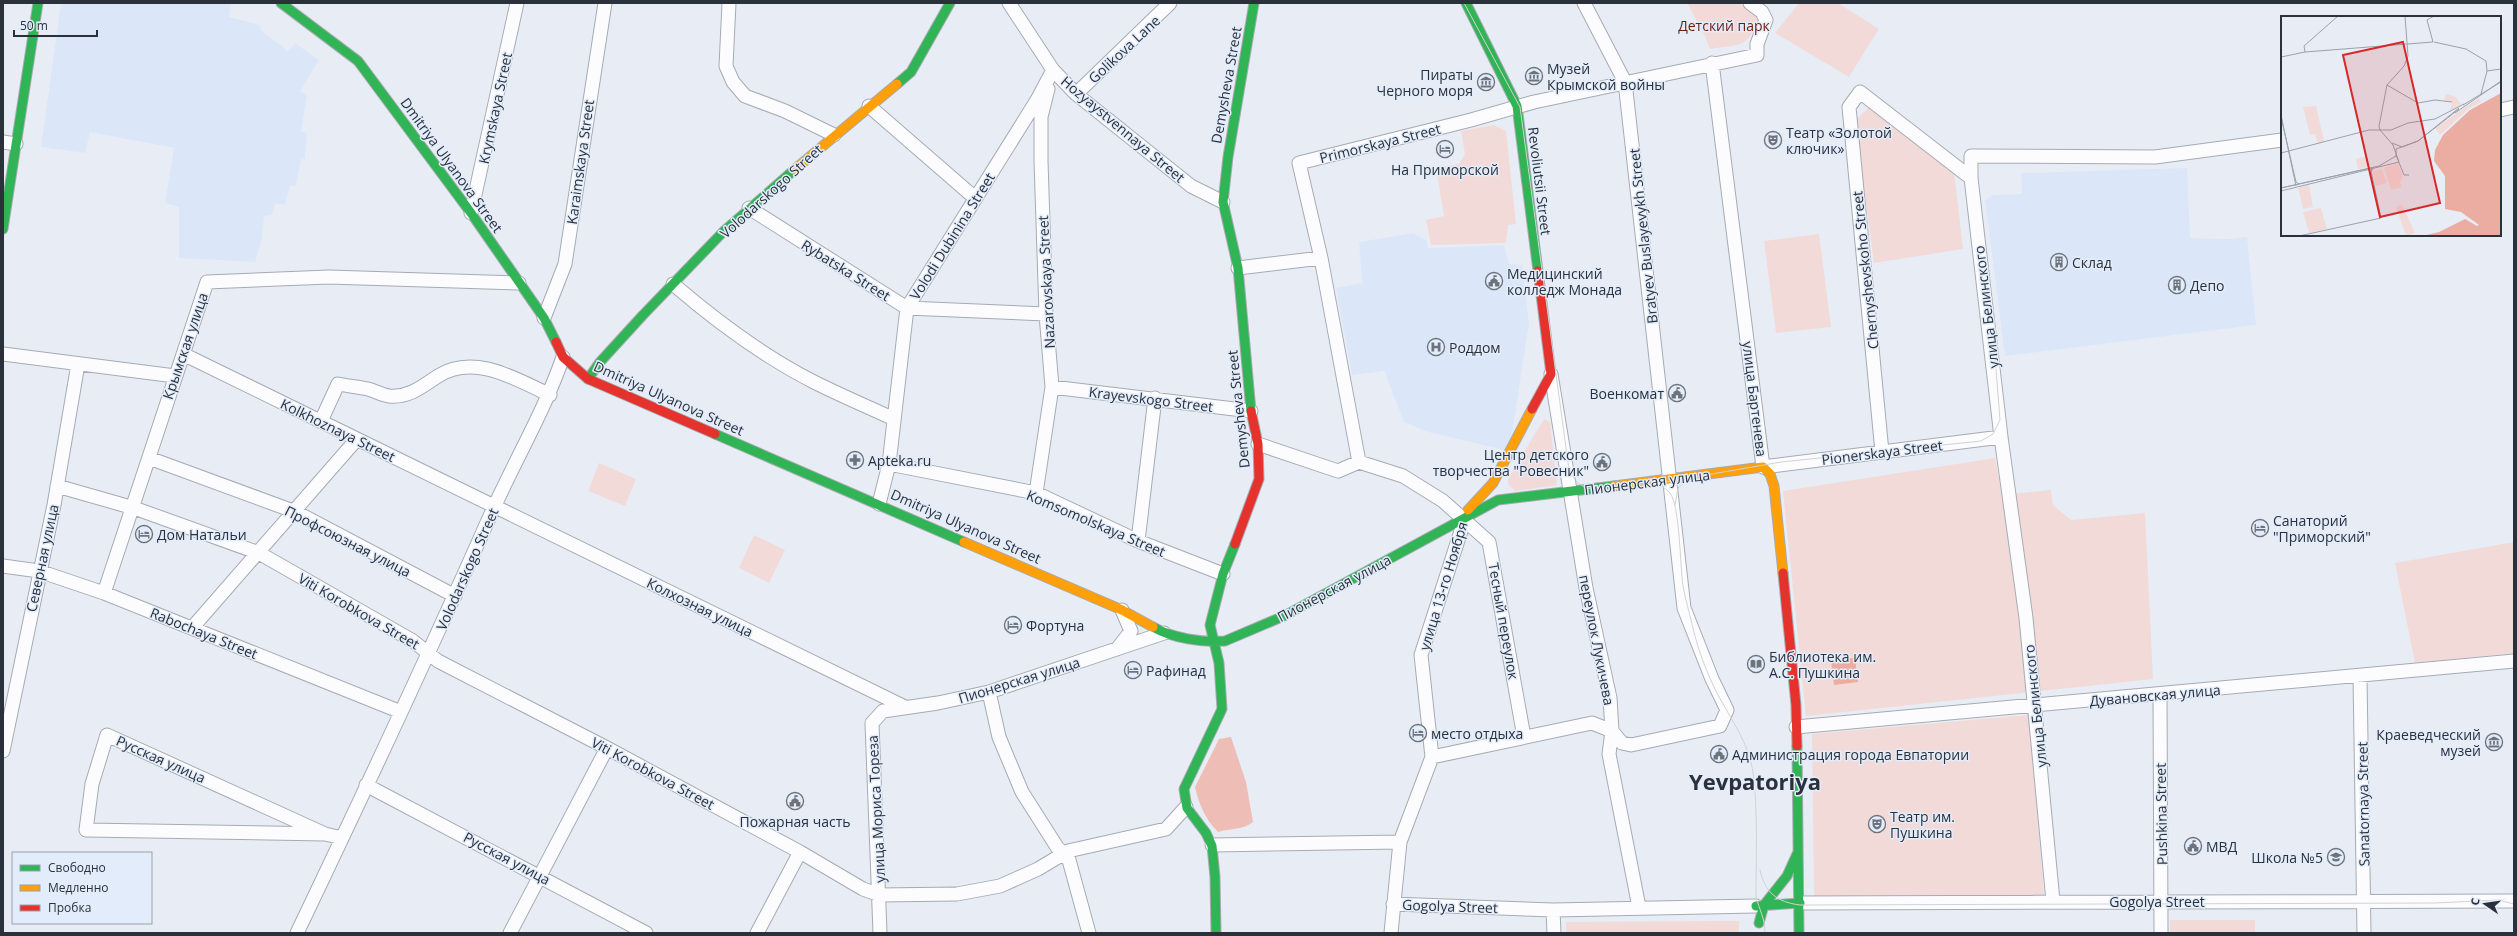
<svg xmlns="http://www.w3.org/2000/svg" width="2517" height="936" font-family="'Open Sans',sans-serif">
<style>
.built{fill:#dbe7f8}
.green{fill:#f2dad8}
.forest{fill:#eebeb6}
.water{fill:#ebada1}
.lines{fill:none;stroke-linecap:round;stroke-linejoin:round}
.street-casing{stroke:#a6abb2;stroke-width:15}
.fast-casing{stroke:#a6abb2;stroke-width:11}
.slow-casing{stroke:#a6abb2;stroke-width:11}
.jam-casing{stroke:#a6abb2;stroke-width:11}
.street{stroke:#fcfcfe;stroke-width:13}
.fast{stroke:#30b455;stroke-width:9}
.slow{stroke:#ff9f0a;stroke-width:9}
.jam{stroke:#e5322d;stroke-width:9}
.tram{stroke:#d1d3d5;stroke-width:1}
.labels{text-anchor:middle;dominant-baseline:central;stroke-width:3;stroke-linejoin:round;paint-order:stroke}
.park-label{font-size:14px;fill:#6b1b0b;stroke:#e2ecfb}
.street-label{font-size:14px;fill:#2a313a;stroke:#e2ecfb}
.poi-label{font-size:14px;fill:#2a313a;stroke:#e2ecfb;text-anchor:start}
.town-label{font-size:22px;font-weight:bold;fill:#2a313a;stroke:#e2ecfb}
.inset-road{fill:none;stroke:#9ca2aa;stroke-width:1}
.view{fill:#d62828;fill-opacity:0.15;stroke:#d62828;stroke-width:2}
.inset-edge{fill:none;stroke:#2a313a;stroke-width:2}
</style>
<rect width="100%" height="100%" fill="#e8edf5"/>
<path class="built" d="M 61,3 L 231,3 L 229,17 L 260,25 L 262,31 L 288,51 L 295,43 L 319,60 L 300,91 L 307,96 L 301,131 L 307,133 L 305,160 L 301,159 L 296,185 L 290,186 L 285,205 L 275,203 L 272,215 L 264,216 L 261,243 L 255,262 L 179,258 L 179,207 L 165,203 L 174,148 L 90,132 L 85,153 L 41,147 Z
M 2187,168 L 2190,238 L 2230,239 L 2247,237 L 2256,325 L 2005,356 L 1985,200 L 1994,195 L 2022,194 L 2021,173 Z
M 1413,233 L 1426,240 L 1428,248 L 1504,245 L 1509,264 L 1522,265 L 1529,323 L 1512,434 L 1504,450 L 1428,432 L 1404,422 L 1384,371 L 1352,375 L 1336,288 L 1362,283 L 1359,242 Z"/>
<path class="green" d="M 1687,3 L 1740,3 L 1759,19 C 1748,49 1739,44 1710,49 L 1705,36 Z
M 1799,3 L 1838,3 L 1879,29 L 1849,77 L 1775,33 Z
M 1870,106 L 1954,171 L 1963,249 L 1874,263 L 1855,121 Z
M 1494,125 L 1506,131 L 1516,224 L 1508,225 L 1506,243 L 1431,245 L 1426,220 L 1444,216 L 1436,168 L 1459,164 L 1465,154 L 1461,131 Z
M 1819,234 L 1831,327 L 1776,333 L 1764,241 Z
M 1544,419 L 1550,422 L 1557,485 L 1515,491 L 1508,484 L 1508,479 Z
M 1995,458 L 2002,495 L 2051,490 L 2053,505 L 2071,520 L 2145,513 L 2153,679 L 1806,716 L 1783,491 Z
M 599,463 L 636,479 L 625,506 L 588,491 Z
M 754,535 L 785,550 L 769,583 L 739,568 Z
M 2514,542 L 2514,653 L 2415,663 L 2395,563 Z
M 2029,715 L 2044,896 L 1814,896 L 1812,734 Z
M 2170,920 L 2255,920 L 2255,933 L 2170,933 Z
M 1739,921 L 1739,933 L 1566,933 L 1566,922 Z"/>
<path class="forest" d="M 1231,737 L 1246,782 L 1253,822 C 1243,830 1231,828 1218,832 C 1205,819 1199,804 1195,787 L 1219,739 Z"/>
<path class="water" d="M 1855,658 L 1858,682 L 1834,685 L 1831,660 Z"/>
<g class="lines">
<g class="street-casing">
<path id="street" d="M 729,3 L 726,66 L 733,82 L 745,96 L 785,111 L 834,135
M 1009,3 L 1053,70 L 1076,94 L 1191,186 L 1223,202
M 1712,63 L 1763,467 L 2001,437
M 1076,94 L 1170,3
M 869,106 L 975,198
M 2500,110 L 2514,107
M 3,142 L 16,144
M 749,208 L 907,308 L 1046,314
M 471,213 L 517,3
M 1238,268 L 1321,258
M 673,284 C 716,321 763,356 814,382 C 840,395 868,407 894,419
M 544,318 L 565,264 L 605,3
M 3,354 L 175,376
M 183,354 L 905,707
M 1551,374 L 1586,588 L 1610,698 L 1612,731 L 1609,754 L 1639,907
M 1052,387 L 1251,411
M 321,421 L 338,384 C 348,386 359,387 368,389 C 375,391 382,395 389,396 C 409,398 423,386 438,376 C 474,353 516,379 550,395
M 1258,444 L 1338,471 L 1359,462 L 1403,476 L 1443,501 L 1489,542 L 1524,737
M 1882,452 L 1849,107 L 1860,92 L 1971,178
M 149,458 L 296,512 L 455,596
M 1359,462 L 1321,258 L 1299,163 L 1471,120 L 1534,102 L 1757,55 L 1757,44 L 1766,20 L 1762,12 L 1750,3
M 889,464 L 907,308 L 1037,100 L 1053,70
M 57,486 L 134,508 L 259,553 L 413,641 L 438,661 L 607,748 L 800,852 L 863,889 L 880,895 L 957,894 L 1000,886 L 1038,869 L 1068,851 L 1166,829 L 1186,807
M 1036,493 L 1052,387 L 1046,314 L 1041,161 L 1041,117 L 1048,89
M 879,504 L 889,464 L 1036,493 L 1138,541 L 1223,574
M 1138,541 L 1155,398
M 3,566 L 39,571 L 104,593 L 401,712
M 104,593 L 207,282 L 329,277 L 519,283
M 192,628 L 357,439
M 1117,649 L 1131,631 L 1122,610
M 2360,676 L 2364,933
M 989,692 L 999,737 L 1022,792 L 1057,847 L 1069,860 L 1089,933
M 2160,694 L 2161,933
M 1796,727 L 2514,661
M 3,751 L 54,505 L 78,364
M 1432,757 L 1592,723 L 1612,731 L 1622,743 L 1631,745 L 1720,726 L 1727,710 L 1712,679 L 1684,608 L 1625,82 L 1584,3
M 366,785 L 646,933
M 325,834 L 107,735 L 92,784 L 86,830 L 325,834 L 342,838
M 1400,842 L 1432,757 L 1421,655 L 1461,531 L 1462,517
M 1212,845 L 1400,842 L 1391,933
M 2053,901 L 2026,618 L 2001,437 L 1971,178 L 1971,156 L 2155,157 L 2282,140
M 1800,903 L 2514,901
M 1393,904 L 1553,910 L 1756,906
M 1553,910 L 1554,933
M 297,933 C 363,795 428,656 490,516 C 514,462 544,412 563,357
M 510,933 L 607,748
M 757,933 L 800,852
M 880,933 L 872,723 L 883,711 L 938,703 L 989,692 L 1164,633"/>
</g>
<g class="fast-casing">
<path id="fast" d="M 281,3 L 358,61 L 471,213 L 544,318 L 556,342
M 1466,3 L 1517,106 L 1538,271
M 897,84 L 911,72 L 950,3
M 3,229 L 38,3
M 588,379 L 600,362 L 643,315 L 723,232 L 794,170
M 1251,411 L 1238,268 L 1223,202 L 1228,157 L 1254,3
M 715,434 L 964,542
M 1153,627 C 1172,638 1203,643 1225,641 L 1284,616 L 1498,500 L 1614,486
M 1797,746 L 1799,933
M 1756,906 L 1800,903
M 1759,923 L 1764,905 L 1787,876 L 1797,854
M 1216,933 L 1215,877 L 1212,846 L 1206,833 L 1187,808 L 1184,789 L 1222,709 L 1219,663 L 1210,625 L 1223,574 L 1235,544"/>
</g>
<g class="slow-casing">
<path id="slow" d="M 794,170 L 897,84
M 1614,486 L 1763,467 L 1770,474 L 1774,486 L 1783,573
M 1468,510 L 1493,483 L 1532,409
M 964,542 L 1122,610 L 1153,627"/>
</g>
<g class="jam-casing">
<path id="jam" d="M 556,342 L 563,357 L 588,379 L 715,434
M 1532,409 L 1551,374 L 1538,271
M 1235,544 L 1259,479 L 1258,444 L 1251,411
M 1783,573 L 1796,705 L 1797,746"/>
</g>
<use href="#street" class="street"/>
<use href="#fast" class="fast"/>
<use href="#slow" class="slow"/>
<use href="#jam" class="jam"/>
<path class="tram" d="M 1464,3 L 1520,107 L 1569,470 C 1589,515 1646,465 1670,493 C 1680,506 1680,566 1683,586 C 1685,598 1689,611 1692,624 C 1697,647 1707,674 1718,695 C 1731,719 1749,744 1753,772 C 1758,812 1756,855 1756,896 C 1759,910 1765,917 1765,933
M 1654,484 L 1781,462 L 1981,441 L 1993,434 L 2000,420 L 1996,369
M 1675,505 L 1678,488 L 1689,479
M 1760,870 C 1765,893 1777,902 1800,905 L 2435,903 L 2498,900 L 2514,904"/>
</g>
<defs>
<g id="museum-ring" transform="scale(0.9)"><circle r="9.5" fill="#e2ecfb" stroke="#6c737b" stroke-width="1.5"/><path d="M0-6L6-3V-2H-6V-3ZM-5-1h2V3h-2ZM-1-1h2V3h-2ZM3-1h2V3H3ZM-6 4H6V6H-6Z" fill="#6c737b"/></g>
<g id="theatre-ring" transform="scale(0.9)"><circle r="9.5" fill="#e2ecfb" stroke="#6c737b" stroke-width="1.5"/><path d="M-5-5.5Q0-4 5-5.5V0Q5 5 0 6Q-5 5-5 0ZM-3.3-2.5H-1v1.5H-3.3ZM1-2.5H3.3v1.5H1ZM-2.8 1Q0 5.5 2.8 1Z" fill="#6c737b"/></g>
<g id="hotel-ring" transform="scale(0.9)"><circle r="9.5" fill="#e2ecfb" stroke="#6c737b" stroke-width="1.5"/><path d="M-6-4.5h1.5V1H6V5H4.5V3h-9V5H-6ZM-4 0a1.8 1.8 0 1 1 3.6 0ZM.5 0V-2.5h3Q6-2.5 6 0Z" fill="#6c737b"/></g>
<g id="building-ring" transform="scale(0.9)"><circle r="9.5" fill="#e2ecfb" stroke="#6c737b" stroke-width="1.5"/><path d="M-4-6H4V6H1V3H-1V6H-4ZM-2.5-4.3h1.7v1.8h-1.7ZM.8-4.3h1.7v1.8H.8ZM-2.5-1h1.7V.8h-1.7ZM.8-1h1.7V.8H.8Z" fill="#6c737b"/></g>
<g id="civic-ring" transform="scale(0.9)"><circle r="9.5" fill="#e2ecfb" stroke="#6c737b" stroke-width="1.5"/><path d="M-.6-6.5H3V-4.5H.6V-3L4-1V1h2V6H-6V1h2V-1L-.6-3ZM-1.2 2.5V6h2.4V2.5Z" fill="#6c737b"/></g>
<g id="hospital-ring" transform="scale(0.9)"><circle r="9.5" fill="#e2ecfb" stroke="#6c737b" stroke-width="1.5"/><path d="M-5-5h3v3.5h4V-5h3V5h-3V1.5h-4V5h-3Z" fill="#6c737b"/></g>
<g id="pharmacy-ring" transform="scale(0.9)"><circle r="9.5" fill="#e2ecfb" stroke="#6c737b" stroke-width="1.5"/><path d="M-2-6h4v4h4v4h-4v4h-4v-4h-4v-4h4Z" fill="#6c737b"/></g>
<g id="library-ring" transform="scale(0.9)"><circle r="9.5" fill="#e2ecfb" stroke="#6c737b" stroke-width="1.5"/><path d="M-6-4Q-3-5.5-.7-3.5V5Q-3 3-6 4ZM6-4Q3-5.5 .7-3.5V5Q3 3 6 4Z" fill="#6c737b"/></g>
<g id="school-ring" transform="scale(0.9)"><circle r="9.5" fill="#e2ecfb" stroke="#6c737b" stroke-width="1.5"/><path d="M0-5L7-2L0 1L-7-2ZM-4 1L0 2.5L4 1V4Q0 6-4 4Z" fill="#6c737b"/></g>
</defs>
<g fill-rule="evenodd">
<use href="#museum-ring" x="1534" y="76"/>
<use href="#museum-ring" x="1486" y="82"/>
<use href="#theatre-ring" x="1773" y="140"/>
<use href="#hotel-ring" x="1445" y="149"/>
<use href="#building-ring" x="2059" y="262"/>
<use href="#civic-ring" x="1494" y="281"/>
<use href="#building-ring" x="2177" y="285"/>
<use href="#hospital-ring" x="1436" y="347"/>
<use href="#civic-ring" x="1677" y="393"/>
<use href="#pharmacy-ring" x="855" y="460"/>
<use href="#civic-ring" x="1602" y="462"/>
<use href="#hotel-ring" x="2260" y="528"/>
<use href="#hotel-ring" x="144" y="534"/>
<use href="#hotel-ring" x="1013" y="625"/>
<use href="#library-ring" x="1756" y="664"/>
<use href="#hotel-ring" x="1133" y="670"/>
<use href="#hotel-ring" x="1418" y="733"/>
<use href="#museum-ring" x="2494" y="742"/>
<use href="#civic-ring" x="1719" y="754"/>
<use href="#civic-ring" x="795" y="801"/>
<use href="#theatre-ring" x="1877" y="824"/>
<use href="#civic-ring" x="2193" y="846"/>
<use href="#school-ring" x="2336" y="857"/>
</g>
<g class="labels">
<g class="park-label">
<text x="1724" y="25">Детский парк</text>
</g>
<g class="street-label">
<text transform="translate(1124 49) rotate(-43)">Golikova Lane</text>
<text transform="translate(1226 85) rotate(-80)">Demysheva Street</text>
<text transform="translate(495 108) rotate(-78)">Krymskaya Street</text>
<text transform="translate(1123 129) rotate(40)">Hozyaystvennaya Street</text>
<text transform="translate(1380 143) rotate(-14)">Primorskaya Street</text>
<text transform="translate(580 162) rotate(-82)">Karaimskaya Street</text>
<text transform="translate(452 165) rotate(54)">Dmitriya Ulyanova Street</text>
<text transform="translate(1540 181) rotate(83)">Revoliutsii Street</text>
<text transform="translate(771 191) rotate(-42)">Volodarskogo Street</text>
<text transform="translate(952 236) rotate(-58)">Volodi Dubinina Street</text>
<text transform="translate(1643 236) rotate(-96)">Bratyev Buslayevykh Street</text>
<text transform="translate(846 270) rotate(32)">Rybatska Street</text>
<text transform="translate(1865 270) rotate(-96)">Chernyshevskoho Street</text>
<text transform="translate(1046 282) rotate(-93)">Nazarovskaya Street</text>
<text transform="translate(1986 307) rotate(-97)">улица Белинского</text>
<text transform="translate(185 346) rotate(-71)">Крымская улица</text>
<text transform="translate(669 398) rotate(24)">Dmitriya Ulyanova Street</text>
<text transform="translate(1151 399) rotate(7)">Krayevskogo Street</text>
<text transform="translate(1755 399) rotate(83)">улица Бартенева</text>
<text transform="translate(1238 409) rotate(-96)">Demysheva Street</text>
<text transform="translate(338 430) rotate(26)">Kolkhoznaya Street</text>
<text transform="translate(1882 452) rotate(-7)">Pionerskaya Street</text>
<text transform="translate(1647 482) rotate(-7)">Пионерская улица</text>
<text transform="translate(1096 523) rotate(23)">Komsomolskaya Street</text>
<text transform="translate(966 526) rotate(24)">Dmitriya Ulyanova Street</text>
<text transform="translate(348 541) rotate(27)">Профсоюзная улица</text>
<text transform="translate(42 558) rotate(-78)">Северная улица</text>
<text transform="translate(467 569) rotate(-66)">Volodarskogo Street</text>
<text transform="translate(1443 586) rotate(-73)">улица 13-го Ноября</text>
<text transform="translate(1334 588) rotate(-28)">Пионерская улица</text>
<text transform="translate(700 607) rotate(26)">Колхозная улица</text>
<text transform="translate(359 611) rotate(30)">Viti Korobkova Street</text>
<text transform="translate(1504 621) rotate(80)">Тесный переулок</text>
<text transform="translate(204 633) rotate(22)">Rabochaya Street</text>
<text transform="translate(1597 640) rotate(79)">переулок Лукичева</text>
<text transform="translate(1019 680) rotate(-17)">Пионерская улица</text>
<text transform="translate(2155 695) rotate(-5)">Дувановская улица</text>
<text transform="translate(2035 706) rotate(-96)">улица Белинского</text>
<text transform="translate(161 759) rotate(24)">Русская улица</text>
<text transform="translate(653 773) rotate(28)">Viti Korobkova Street</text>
<text transform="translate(2363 804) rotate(-91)">Sanatornaya Street</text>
<text transform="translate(876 809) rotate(-93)">улица Мориса Тореза</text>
<text transform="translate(2161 814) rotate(-91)">Pushkina Street</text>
<text transform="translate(507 858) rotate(28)">Русская улица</text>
<text x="2157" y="901">Gogolya Street</text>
<text transform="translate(1450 906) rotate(2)">Gogolya Street</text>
</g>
<g class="poi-label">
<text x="1547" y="68">Музей<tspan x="1547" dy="16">Крымской войны</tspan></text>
<text x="1473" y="74" text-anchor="end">Пираты<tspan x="1473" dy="16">Черного моря</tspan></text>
<text x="1786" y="132">Театр «Золотой<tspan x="1786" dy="16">ключик»</tspan></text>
<text x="1445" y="169" text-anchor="middle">На Приморской</text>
<text x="2072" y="262">Склад</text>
<text x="1507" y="273">Медицинский<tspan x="1507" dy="16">колледж Монада</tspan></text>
<text x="2190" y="285">Депо</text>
<text x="1449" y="347">Роддом</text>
<text x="1664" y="393" text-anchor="end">Военкомат</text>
<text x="1589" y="454" text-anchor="end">Центр детского<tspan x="1589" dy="16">творчества "Ровесник"</tspan></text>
<text x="868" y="460">Apteka.ru</text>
<text x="2273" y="520">Санаторий<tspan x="2273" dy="16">"Приморский"</tspan></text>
<text x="157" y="534">Дом Натальи</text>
<text x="1026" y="625">Фортуна</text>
<text x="1769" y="656">Библиотека им.<tspan x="1769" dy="16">А.С. Пушкина</tspan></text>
<text x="1146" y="670">Рафинад</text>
<text x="1431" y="733">место отдыха</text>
<text x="2481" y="734" text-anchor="end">Краеведческий<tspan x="2481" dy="16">музей</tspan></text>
<text x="1732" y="754">Администрация города Евпатории</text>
<text x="1890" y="816">Театр им.<tspan x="1890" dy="16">Пушкина</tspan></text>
<text x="795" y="821" text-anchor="middle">Пожарная часть</text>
<text x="2206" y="846">МВД</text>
<text x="2323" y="857" text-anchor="end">Школа №5</text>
</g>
<g class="town-label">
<text x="1755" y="781">Yevpatoriya</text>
</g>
</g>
<g transform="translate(2281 16)">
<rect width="220" height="220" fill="#e8edf5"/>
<path d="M 165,78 L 175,81 L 180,88 L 169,95 L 171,86 L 163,85 ZM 198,82 L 200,86 L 187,93 L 159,119 L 154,112 ZM 35,90 L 43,125 L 37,127 L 34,118 L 29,119 L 22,91 ZM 86,140 L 88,151 L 77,153 L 75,143 ZM 117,147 L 122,161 L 119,166 L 121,171 L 110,174 L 103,152 ZM 101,153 L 106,167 L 95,170 L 91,155 ZM 28,169 L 32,191 L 22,193 L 17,172 ZM 121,188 L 134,217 L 125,220 L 115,191 ZM 40,192 L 46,213 L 28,217 L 22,196 Z" fill="#f2dad8"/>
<path d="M 220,77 L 220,220 L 141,220 L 158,216 L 184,203 L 196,210 L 198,209 L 180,196 L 164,193 L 164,160 L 153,145 L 154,134 L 162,119 L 189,94 Z" fill="#ebada1"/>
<path class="inset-road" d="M 152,26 L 146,4 L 153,0M 153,26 L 185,33 L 205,45 L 206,55 L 220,53M 24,36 L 23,30 L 57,0M 0,41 L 24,36 L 152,26M 106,69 L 137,87 L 154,84 L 171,86M 200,78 L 206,55M 182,89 L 220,66M 174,97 L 220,65M 0,99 L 15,170M 0,101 L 15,166 L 18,168M 111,127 L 121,131 L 137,125 L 178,92M 0,137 L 88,114 L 110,114 L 127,107 L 154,103 L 183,88M 115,139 L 123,159 L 128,159M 0,172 L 90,152 L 91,155M 0,172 L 98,150 L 115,140 L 115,133 L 137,125 L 178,93M 0,175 L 118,146 L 112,129 L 99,114 L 98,110 L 106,69 L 123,50 L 127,40 L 124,0M 18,220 L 100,202 L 90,155 L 93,151"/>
<path class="view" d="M 122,26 L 159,187 L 99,201 L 62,39 Z"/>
<rect width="220" height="220" class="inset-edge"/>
</g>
<rect width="2517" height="936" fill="none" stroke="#2a313a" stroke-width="8"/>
<rect x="12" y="852" width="140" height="72" fill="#e2ecfb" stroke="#98a1ae"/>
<rect x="20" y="865" width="20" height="6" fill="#30b455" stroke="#98a1ae"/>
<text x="48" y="872" font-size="12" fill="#2a313a">Свободно</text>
<rect x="20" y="885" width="20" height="6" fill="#ff9f0a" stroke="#98a1ae"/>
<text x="48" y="892" font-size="12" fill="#2a313a">Медленно</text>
<rect x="20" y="905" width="20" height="6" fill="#e5322d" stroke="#98a1ae"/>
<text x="48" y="912" font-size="12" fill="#2a313a">Пробка</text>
<g transform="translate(2485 904) rotate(283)" stroke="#e2ecfb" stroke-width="3" paint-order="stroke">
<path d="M0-3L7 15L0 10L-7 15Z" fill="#2a313a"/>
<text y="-6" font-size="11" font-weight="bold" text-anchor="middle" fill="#2a313a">С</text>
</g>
<path d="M14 30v6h83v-6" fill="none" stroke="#2a313a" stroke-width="2"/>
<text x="20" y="30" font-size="12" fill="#2a313a" stroke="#e2ecfb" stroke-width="3" paint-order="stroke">50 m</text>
</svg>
